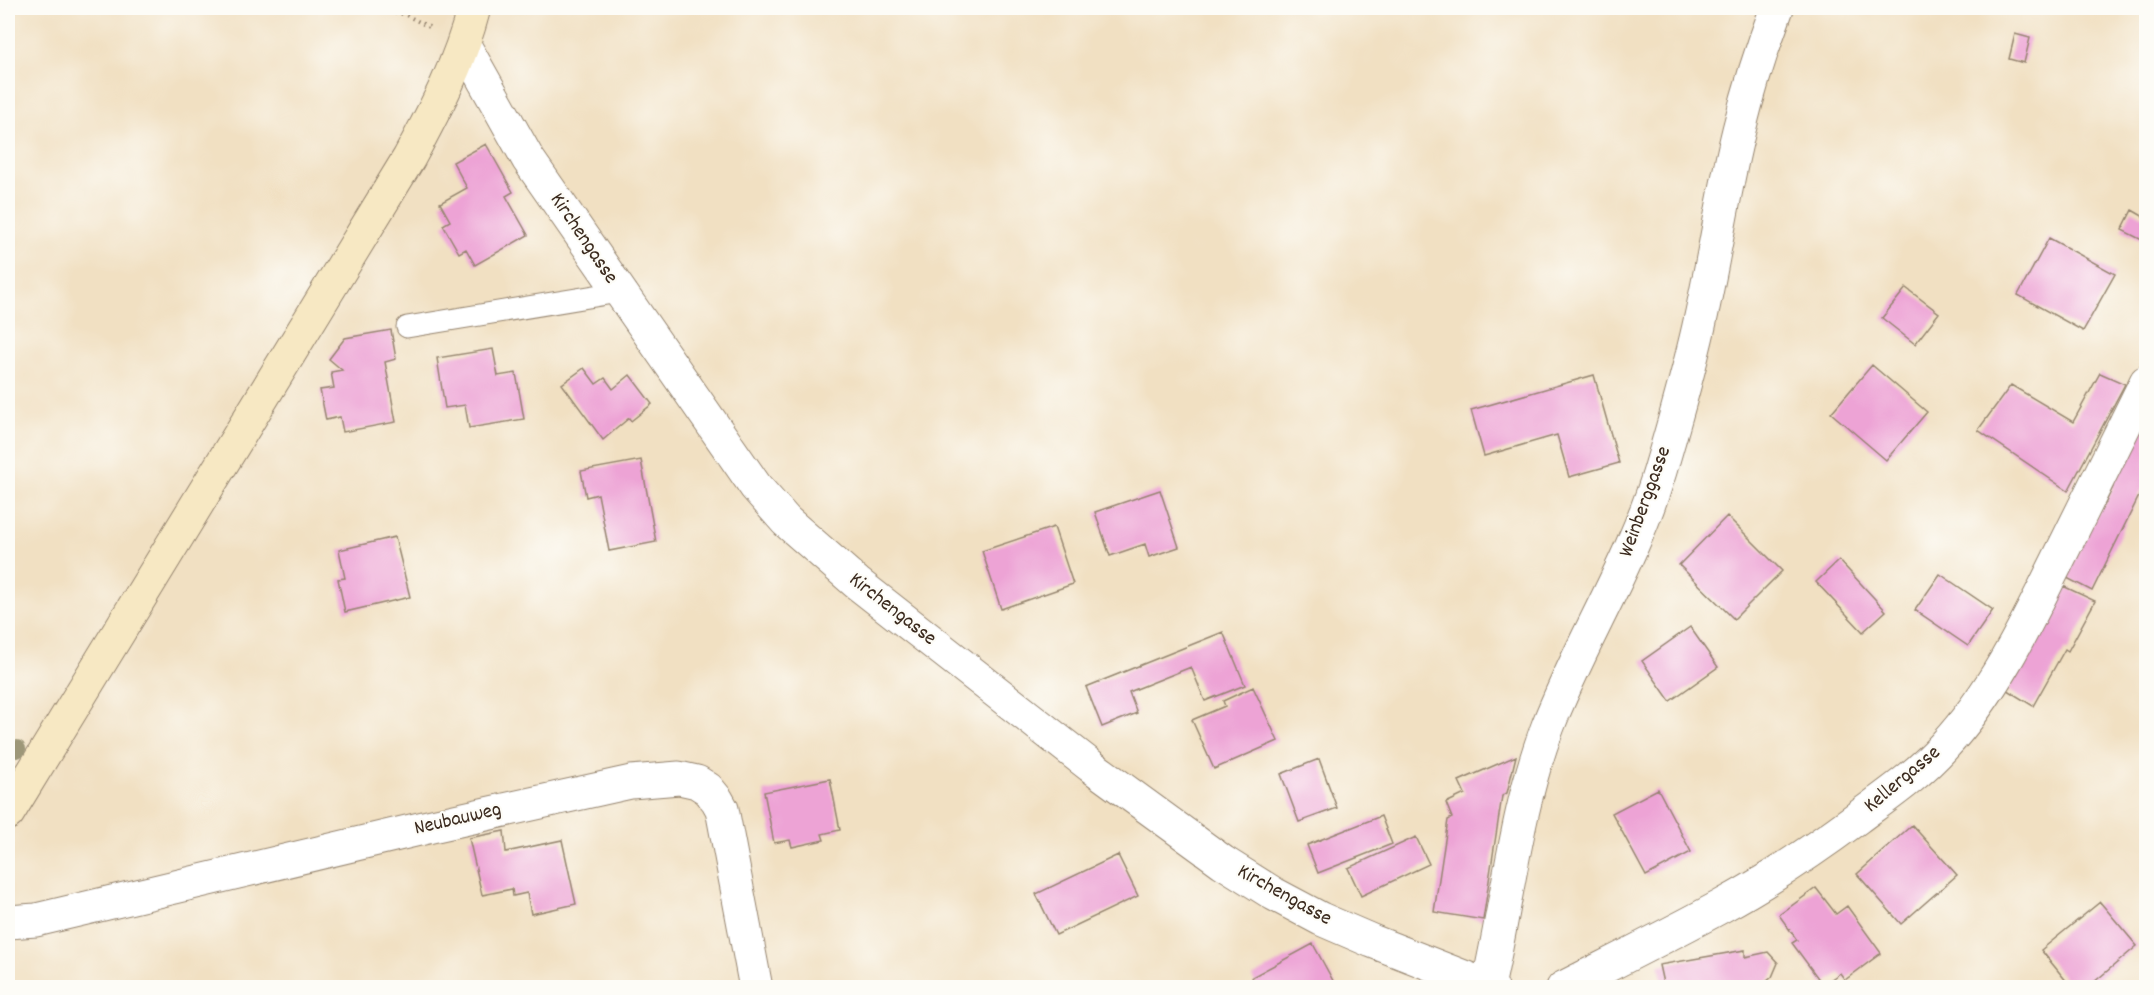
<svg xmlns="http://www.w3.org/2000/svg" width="2154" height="995" font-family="Dekko,sans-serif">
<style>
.building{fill:#eda3d5}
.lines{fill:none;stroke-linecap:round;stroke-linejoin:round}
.service-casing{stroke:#968570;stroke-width:23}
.minor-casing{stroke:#968570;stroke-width:35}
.secondary-casing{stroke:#968570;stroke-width:35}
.path{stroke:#968570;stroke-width:4;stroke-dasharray:1.5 4.5;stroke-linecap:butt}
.service{stroke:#fff;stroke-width:21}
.minor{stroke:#fff;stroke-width:33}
.secondary{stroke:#f7e8c3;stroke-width:33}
.tree{fill:#9d9778}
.labels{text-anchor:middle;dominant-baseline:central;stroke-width:4.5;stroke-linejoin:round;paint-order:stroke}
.street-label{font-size:21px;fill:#3b2a1e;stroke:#fdfcf7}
</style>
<rect width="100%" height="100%" fill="#fdfcf7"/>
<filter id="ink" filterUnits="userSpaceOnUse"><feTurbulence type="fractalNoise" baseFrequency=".0167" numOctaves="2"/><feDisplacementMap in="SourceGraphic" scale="12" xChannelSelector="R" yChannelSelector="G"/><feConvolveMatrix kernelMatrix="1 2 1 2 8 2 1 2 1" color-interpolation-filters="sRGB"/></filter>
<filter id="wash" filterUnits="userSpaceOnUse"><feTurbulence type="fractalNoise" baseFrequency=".008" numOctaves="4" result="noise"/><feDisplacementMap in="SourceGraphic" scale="24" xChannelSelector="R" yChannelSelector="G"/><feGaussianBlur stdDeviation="1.35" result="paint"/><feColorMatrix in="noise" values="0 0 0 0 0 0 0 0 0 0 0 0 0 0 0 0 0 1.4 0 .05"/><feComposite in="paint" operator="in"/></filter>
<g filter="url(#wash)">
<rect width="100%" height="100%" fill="#f1e0c2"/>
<g id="blocks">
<path class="building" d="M 2015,34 L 2030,38 L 2024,63 L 2009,59 Z
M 486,144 L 513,192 L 506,196 L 528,235 L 475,265 L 466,249 L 459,253 L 443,225 L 450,221 L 440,203 L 467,188 L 453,162 Z
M 2132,210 L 2146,218 L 2146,242 L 2122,230 Z
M 2049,238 L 2115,274 L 2083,331 L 2018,295 Z
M 1906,288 L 1939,313 L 1915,344 L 1882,318 Z
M 391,330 L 396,359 L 385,362 L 396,422 L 343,432 L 340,417 L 326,420 L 320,390 L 334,388 L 331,372 L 342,370 L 329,359 L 345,338 Z
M 493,349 L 498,376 L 516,373 L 524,419 L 469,428 L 465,405 L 445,408 L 437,358 Z
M 1872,365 L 1927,412 L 1886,460 L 1831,413 Z
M 584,368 L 596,384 L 605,378 L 613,389 L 630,375 L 652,404 L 631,421 L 629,418 L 603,440 L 562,384 Z
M 2100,373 L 2125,384 L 2068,491 L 1978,430 L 2011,385 L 2073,422 Z
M 1594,375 L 1619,463 L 1569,477 L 1557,435 L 1484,456 L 1471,410 Z
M 2146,417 L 2146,482 L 2092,591 L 2065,577 L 2102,505 L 2104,506 L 2113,487 L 2110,486 Z
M 641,460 L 656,542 L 609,551 L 598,494 L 586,497 L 581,471 Z
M 1160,490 L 1179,547 L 1149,557 L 1145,544 L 1110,556 L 1095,512 Z
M 1727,516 L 1782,571 L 1734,619 L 1679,565 Z
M 1054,527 L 1073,584 L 1001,609 L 982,551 Z
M 395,537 L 410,597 L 345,612 L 338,579 L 345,578 L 339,550 Z
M 1839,560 L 1886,611 L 1863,632 L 1816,582 Z
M 1940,574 L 1993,610 L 1968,646 L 1915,610 Z
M 2063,586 L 2095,601 L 2068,651 L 2065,649 L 2033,706 L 2007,690 Z
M 1690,627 L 1718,667 L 1670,701 L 1642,661 Z
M 1223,632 L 1245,685 L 1205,701 L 1191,667 L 1129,692 L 1137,713 L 1102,727 L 1086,687 Z
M 1253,687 L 1278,741 L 1214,769 L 1192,720 L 1225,706 L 1223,701 Z
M 1516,756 L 1507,793 L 1502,796 L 1483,920 L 1434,912 L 1448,820 L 1452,818 L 1446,803 L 1465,794 L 1459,781 Z
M 1319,759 L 1337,808 L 1299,822 L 1281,774 Z
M 830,779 L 840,830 L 822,834 L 824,840 L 792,847 L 790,840 L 774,843 L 764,792 Z
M 1658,789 L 1691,852 L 1646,876 L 1612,813 Z
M 1381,816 L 1392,844 L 1318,873 L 1307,845 Z
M 1912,825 L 1957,875 L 1901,924 L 1857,874 Z
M 504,831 L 506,852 L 562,840 L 576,904 L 531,914 L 527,893 L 513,896 L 512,889 L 482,895 L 469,838 Z
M 1416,837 L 1429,864 L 1361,896 L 1348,868 Z
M 1118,855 L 1138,896 L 1056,935 L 1036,894 Z
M 1816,888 L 1836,914 L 1847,906 L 1881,953 L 1845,980 L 1840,973 L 1823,985 L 1792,943 L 1797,940 L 1779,915 Z
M 2100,902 L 2137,946 L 2087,988 L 2072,988 L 2041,950 Z
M 1313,944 L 1337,988 L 1258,988 L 1252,977 Z
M 1745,950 L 1745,957 L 1768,952 L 1778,963 L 1772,977 L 1766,982 L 1767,988 L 1664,988 L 1659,965 Z"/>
</g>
</g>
<g filter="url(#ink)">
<use href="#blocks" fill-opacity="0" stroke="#968570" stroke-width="1.5"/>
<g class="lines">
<g class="service-casing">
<path id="service" d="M 407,327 L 619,292"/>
</g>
<g class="minor-casing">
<path id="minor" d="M 464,45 L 528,159 L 756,487 L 786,521 L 857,583 L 1091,766 L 1223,862 L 1274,894 L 1321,919 L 1372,941 L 1492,988
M 8,922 L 36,920 L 432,826 L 631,782 L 679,778 L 697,782 L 708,789 L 717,800 L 722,809 L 756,988
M 1488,986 C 1508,899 1516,809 1548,726 C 1582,639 1633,561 1660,471 C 1672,430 1684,389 1694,347 C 1712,276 1721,202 1739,130 C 1749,89 1762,48 1777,8
M 1563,988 C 1616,961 1669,935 1720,907 C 1768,881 1814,850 1857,818 C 1888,795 1919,774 1944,746 C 1994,692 2026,625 2058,560 C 2087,501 2117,441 2146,382"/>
</g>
<g class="secondary-casing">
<path id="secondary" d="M 8,813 L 409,158 C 437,106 459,65 474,8"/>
</g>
<path class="path" d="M 335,8 L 404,14 L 433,29"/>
<use href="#service" class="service"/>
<use href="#minor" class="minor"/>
<use href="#secondary" class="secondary"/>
</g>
<circle class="tree" cx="17" cy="749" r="9"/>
</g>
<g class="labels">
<g class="street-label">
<text transform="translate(583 239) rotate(56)">Kirchengasse</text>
<text transform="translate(1646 502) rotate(-70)">Weinberggasse</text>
<text transform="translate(892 610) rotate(38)">Kirchengasse</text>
<text transform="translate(1903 780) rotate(-40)">Kellergasse</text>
<text transform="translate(458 820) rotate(-13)">Neubauweg</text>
<text transform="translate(1284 896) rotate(29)">Kirchengasse</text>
</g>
</g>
<rect width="2154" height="995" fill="none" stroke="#fdfcf7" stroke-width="30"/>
</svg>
